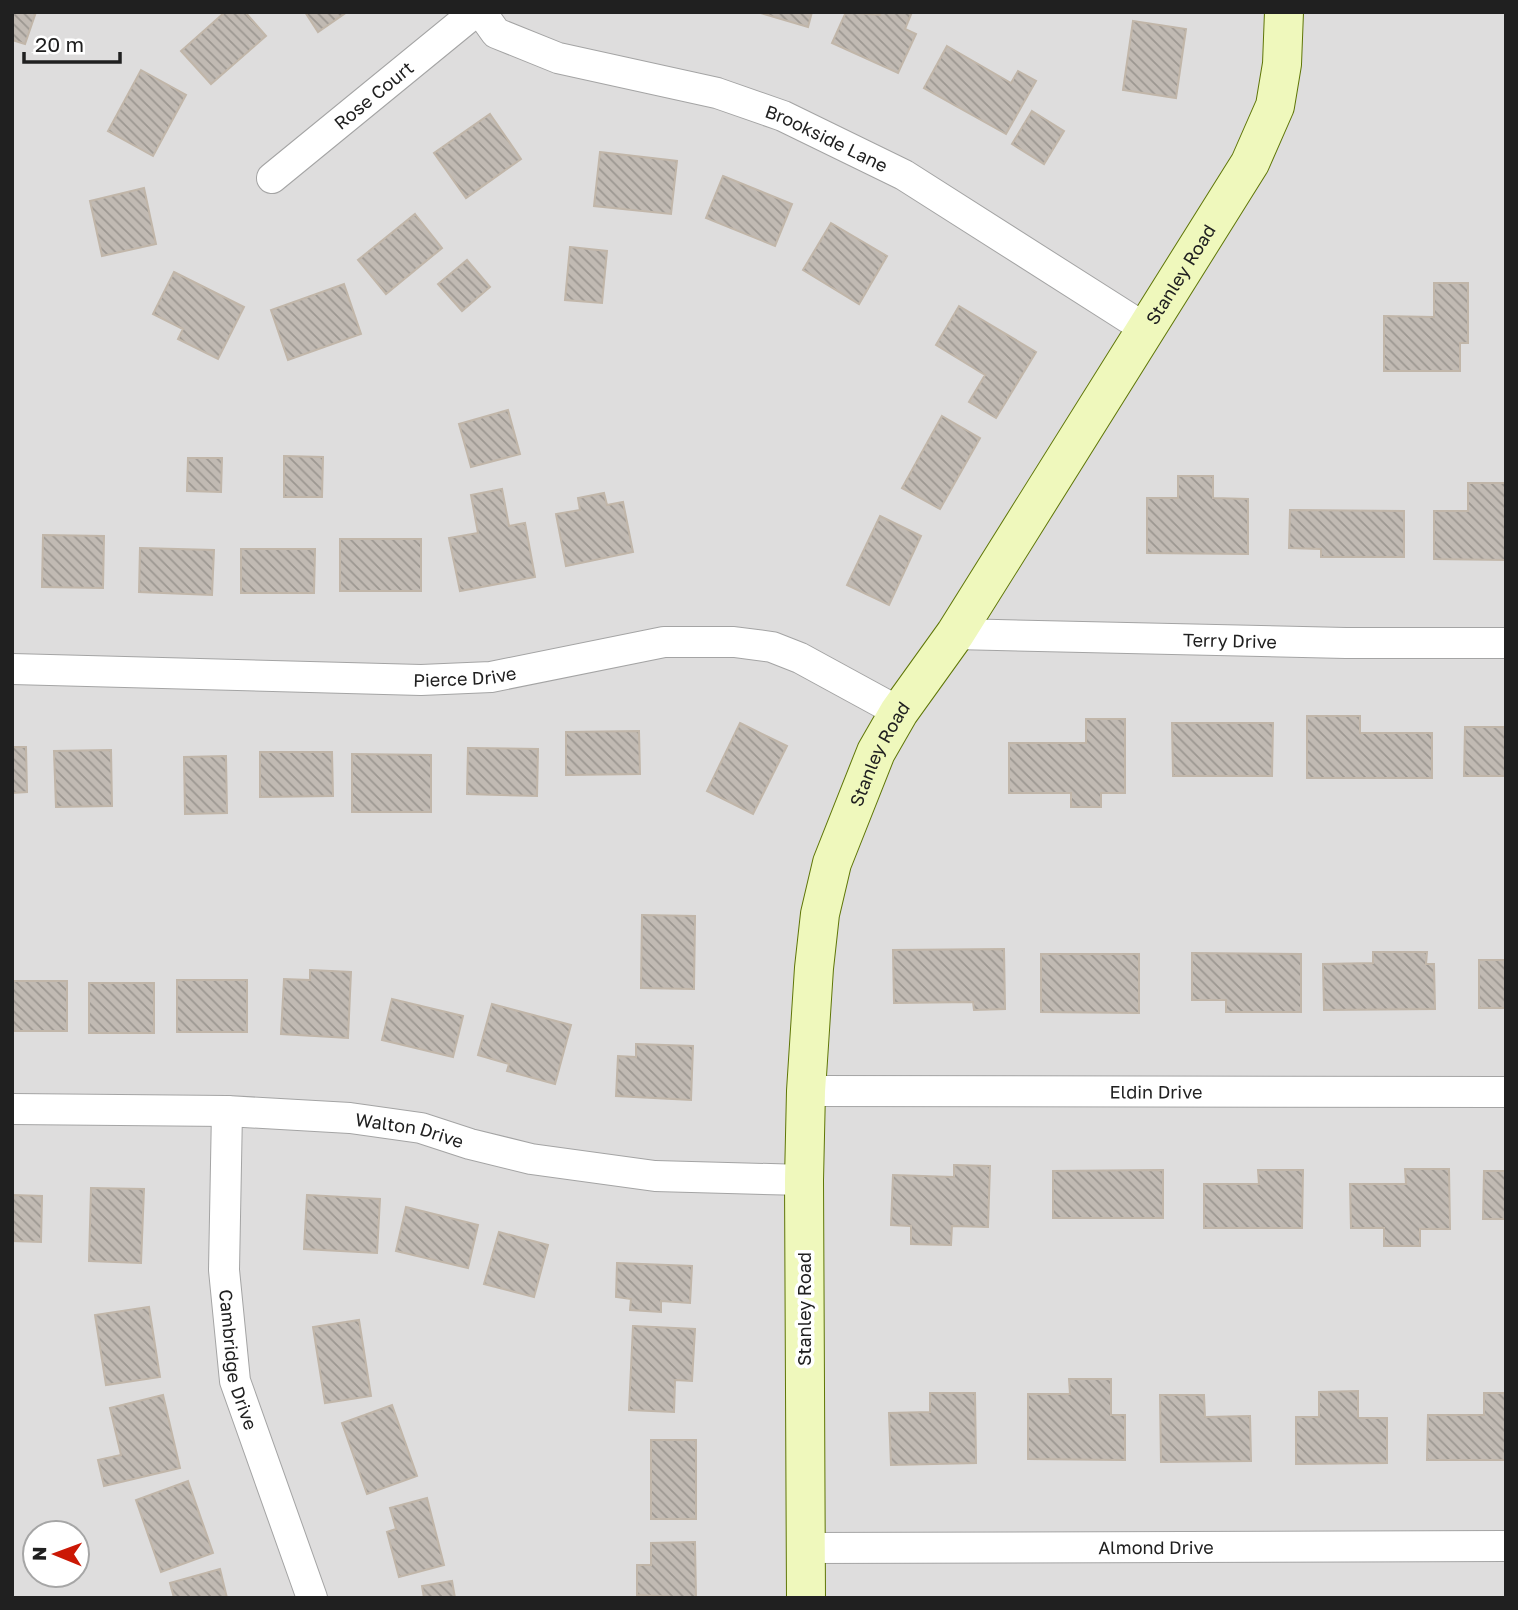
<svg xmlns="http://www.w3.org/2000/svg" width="1518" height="1610" font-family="'Golos Text',sans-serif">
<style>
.residential{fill:#dedddd;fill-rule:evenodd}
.building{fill:url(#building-back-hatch);stroke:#c1b6a9;stroke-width:2}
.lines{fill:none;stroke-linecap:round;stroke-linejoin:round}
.street-casing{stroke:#a4a4a4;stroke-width:32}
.secondary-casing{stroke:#5f7607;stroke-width:40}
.street{stroke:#fff;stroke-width:30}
.secondary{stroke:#eff8bc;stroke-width:38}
.labels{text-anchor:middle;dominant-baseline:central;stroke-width:7;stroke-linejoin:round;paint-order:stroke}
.street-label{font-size:18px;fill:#202020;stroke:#fff}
</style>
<defs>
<pattern id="building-back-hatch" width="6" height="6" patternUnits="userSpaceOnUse" patternTransform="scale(1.75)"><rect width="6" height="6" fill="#c1bab3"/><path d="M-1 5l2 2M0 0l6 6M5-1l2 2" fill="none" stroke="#9c9791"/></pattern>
</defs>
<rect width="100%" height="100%" fill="#f0eee6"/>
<path class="residential" d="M 12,12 L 1506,12 L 1506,1598 L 12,1598 ZM 35,1533 L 77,1533 L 77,1575 L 35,1575 Z"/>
<path class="building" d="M 12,12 L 36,12 L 25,44 L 12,40 Z
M 225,12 L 245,12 L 266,36 L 211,84 L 181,51 Z
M 305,12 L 347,12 L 318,32 Z
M 757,12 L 812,12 L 808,27 Z
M 846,12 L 880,15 L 881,12 L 912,12 L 905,29 L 916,34 L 898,73 L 832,43 Z
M 1133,21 L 1186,29 L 1176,98 L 1123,90 Z
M 947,46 L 1011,83 L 1018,71 L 1036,81 L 1006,134 L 924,88 Z
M 141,70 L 186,95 L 153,156 L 108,131 Z
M 1032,111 L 1064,131 L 1044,164 L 1012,144 Z
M 490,114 L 521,159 L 466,198 L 434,153 Z
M 600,152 L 677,161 L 671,214 L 594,206 Z
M 723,176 L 792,204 L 775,246 L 706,218 Z
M 144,188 L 156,244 L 102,256 L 90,201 Z
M 415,214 L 442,248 L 386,294 L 358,260 Z
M 831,223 L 887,256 L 859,304 L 803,270 Z
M 570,247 L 607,251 L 602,303 L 565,300 Z
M 467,260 L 490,287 L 462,311 L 438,284 Z
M 174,272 L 244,307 L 218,359 L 178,339 L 183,329 L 153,314 Z
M 1434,283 L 1468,283 L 1468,343 L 1460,343 L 1460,371 L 1384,371 L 1384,316 L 1434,317 Z
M 344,284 L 361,334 L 288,360 L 271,310 Z
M 959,306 L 1036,352 L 996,418 L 969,402 L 985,375 L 936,345 Z
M 508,410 L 520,454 L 471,467 L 459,424 Z
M 942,416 L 980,438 L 940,509 L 902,488 Z
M 284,456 L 323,457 L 322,497 L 284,497 Z
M 188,458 L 222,458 L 221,492 L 187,491 Z
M 1178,476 L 1213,476 L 1213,498 L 1248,499 L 1248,554 L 1147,553 L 1147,498 L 1178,498 Z
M 1468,483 L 1506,483 L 1506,560 L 1434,559 L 1434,511 L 1468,511 Z
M 502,489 L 509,526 L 525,523 L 535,577 L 460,591 L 449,538 L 478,533 L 471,495 Z
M 604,493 L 607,505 L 623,502 L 633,552 L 566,566 L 556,514 L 580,510 L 578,498 Z
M 1290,510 L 1404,511 L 1404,557 L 1321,557 L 1321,549 L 1289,548 Z
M 880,516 L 921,536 L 889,605 L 847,585 Z
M 43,535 L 104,536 L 103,588 L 42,587 Z
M 340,539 L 421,539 L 421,591 L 340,591 Z
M 140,548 L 214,550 L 212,595 L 139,592 Z
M 241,549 L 315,549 L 314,593 L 241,593 Z
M 1307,716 L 1360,716 L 1360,733 L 1432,733 L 1432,778 L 1307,778 Z
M 1086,719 L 1125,719 L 1125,793 L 1101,793 L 1101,807 L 1071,807 L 1071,793 L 1009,793 L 1009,743 L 1086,743 Z
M 740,723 L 787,746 L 753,814 L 707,791 Z
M 1172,723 L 1273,723 L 1272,776 L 1173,776 Z
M 1465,727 L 1506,727 L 1506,776 L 1464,776 Z
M 639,731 L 640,774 L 566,775 L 566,732 Z
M 12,747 L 26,747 L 27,792 L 12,793 Z
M 468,748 L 538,749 L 537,796 L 467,794 Z
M 111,750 L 112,806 L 56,807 L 54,751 Z
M 260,752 L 332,752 L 333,796 L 260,797 Z
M 352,754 L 431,755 L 431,812 L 352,812 Z
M 226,756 L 227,813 L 185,814 L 184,757 Z
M 642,915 L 695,916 L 694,989 L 641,988 Z
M 1004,949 L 1005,1009 L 974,1010 L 973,1002 L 894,1003 L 893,950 Z
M 1373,952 L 1427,952 L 1426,964 L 1434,964 L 1435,1009 L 1324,1010 L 1323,964 L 1373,963 Z
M 1192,953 L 1301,954 L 1301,1012 L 1226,1012 L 1226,1000 L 1192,1000 Z
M 1041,954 L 1139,954 L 1139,1013 L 1041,1012 Z
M 1479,960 L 1506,960 L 1506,1008 L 1479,1008 Z
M 310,970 L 351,972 L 348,1038 L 281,1034 L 284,979 L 310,980 Z
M 177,980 L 247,980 L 247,1032 L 177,1032 Z
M 12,981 L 67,981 L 67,1031 L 12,1031 Z
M 89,983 L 154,983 L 154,1033 L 89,1033 Z
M 392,999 L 463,1016 L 453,1057 L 382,1040 Z
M 492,1004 L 571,1025 L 555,1084 L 507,1071 L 509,1064 L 478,1055 Z
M 636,1044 L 693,1046 L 691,1100 L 616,1096 L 618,1056 L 636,1057 Z
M 954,1165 L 990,1166 L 988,1227 L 952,1226 L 951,1245 L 911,1244 L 911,1226 L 891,1225 L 893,1175 L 954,1177 Z
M 1405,1169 L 1449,1169 L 1450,1229 L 1420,1229 L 1420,1246 L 1384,1246 L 1384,1228 L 1351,1228 L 1350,1184 L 1406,1184 Z
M 1163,1170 L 1163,1218 L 1053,1218 L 1053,1171 Z
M 1258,1170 L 1303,1170 L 1302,1228 L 1204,1228 L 1204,1184 L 1259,1184 Z
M 1484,1171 L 1506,1171 L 1506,1219 L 1483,1219 Z
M 91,1188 L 144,1189 L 141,1263 L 89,1261 Z
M 12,1195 L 42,1196 L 41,1242 L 12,1241 Z
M 307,1195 L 380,1199 L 377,1253 L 304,1249 Z
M 406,1207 L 478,1225 L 468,1268 L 396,1251 Z
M 499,1232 L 548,1245 L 534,1297 L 484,1284 Z
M 617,1263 L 692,1266 L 690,1303 L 661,1301 L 661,1312 L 630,1310 L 631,1299 L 616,1297 Z
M 149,1307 L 160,1377 L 106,1385 L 95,1315 Z
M 359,1320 L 371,1396 L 325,1403 L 313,1327 Z
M 633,1326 L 695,1329 L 692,1381 L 675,1380 L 674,1412 L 629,1410 Z
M 1069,1379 L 1111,1379 L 1111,1415 L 1125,1415 L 1125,1460 L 1028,1459 L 1028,1394 L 1070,1394 Z
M 1358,1391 L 1358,1418 L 1387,1418 L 1387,1463 L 1296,1464 L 1296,1417 L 1319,1417 L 1319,1392 Z
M 930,1393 L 975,1393 L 976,1463 L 891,1465 L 889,1413 L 930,1412 Z
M 1484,1393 L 1506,1393 L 1506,1460 L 1427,1460 L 1428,1415 L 1484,1415 Z
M 163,1395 L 180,1468 L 104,1486 L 98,1460 L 121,1455 L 110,1408 Z
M 1160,1395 L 1204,1395 L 1205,1417 L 1250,1416 L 1251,1461 L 1161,1462 Z
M 392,1405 L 417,1476 L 367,1494 L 342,1423 Z
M 651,1440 L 696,1440 L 696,1519 L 651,1519 Z
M 188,1481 L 213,1553 L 161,1572 L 136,1500 Z
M 427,1498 L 444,1565 L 399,1577 L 387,1532 L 396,1529 L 390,1508 Z
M 695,1542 L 696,1598 L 637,1595 L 637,1565 L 651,1565 L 651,1543 Z
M 220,1569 L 227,1598 L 174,1598 L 170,1583 Z
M 452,1581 L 455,1598 L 424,1598 L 422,1586 Z"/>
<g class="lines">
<g class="street-casing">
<g id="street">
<path id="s1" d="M 481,12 L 496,33 L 558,58 L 717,93 L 783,116 L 904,175 L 1146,329"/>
<path id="s2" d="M 272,178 L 475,12"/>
<path id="s3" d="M 955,634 L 1346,643 L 1506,643"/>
<path id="s4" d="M 12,669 L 421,680 L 491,677 L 664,642 L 734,642 L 772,647 L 800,658 L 899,712"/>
<path id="s5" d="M 806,1091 L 1506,1092"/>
<path id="s6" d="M 12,1109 L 227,1111 L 350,1118 L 421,1128 L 470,1144 L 531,1159 L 655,1176 L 804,1180"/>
<path id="s7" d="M 227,1111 L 224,1270 L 235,1381 L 312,1598"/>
<path id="s8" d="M 806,1548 L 1506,1546"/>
</g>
</g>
<g class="secondary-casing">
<g id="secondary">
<path id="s9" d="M 806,1598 L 804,1180 L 806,1091 L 814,968 L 820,914 L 832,863 L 876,752 L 899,712 L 955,634 L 1250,163 L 1275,106 L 1282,64 L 1284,12"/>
</g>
</g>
<use href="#street" class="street"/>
<use href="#secondary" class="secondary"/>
</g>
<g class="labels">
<g class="street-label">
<text stroke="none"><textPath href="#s2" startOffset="131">Rose Court</textPath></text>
<text stroke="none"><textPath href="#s1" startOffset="374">Brookside Lane</textPath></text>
<text stroke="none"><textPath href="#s9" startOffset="1423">Stanley Road</textPath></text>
<text stroke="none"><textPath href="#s3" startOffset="275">Terry Drive</textPath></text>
<text stroke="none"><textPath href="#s4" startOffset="453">Pierce Drive</textPath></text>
<text stroke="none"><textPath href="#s9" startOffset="856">Stanley Road</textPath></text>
<text stroke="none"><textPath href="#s5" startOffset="350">Eldin Drive</textPath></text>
<text stroke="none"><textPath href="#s6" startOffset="399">Walton Drive</textPath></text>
<text transform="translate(804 1309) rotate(-90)">Stanley Road</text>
<text stroke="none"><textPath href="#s7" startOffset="250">Cambridge Drive</textPath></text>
<text stroke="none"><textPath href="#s8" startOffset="350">Almond Drive</textPath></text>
</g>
</g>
<rect width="1518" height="1610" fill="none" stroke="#202020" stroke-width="28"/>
<g transform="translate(56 1554) rotate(271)"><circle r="33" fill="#ffffff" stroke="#a6a6a6" stroke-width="2"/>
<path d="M0-5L12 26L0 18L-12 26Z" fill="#cb1805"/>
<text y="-10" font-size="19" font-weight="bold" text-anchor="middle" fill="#202020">N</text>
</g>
<path d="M24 52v10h96v-10" fill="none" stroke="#202020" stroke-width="3.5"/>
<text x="35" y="52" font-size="21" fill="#202020" stroke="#ffffff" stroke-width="5" paint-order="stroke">20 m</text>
</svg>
